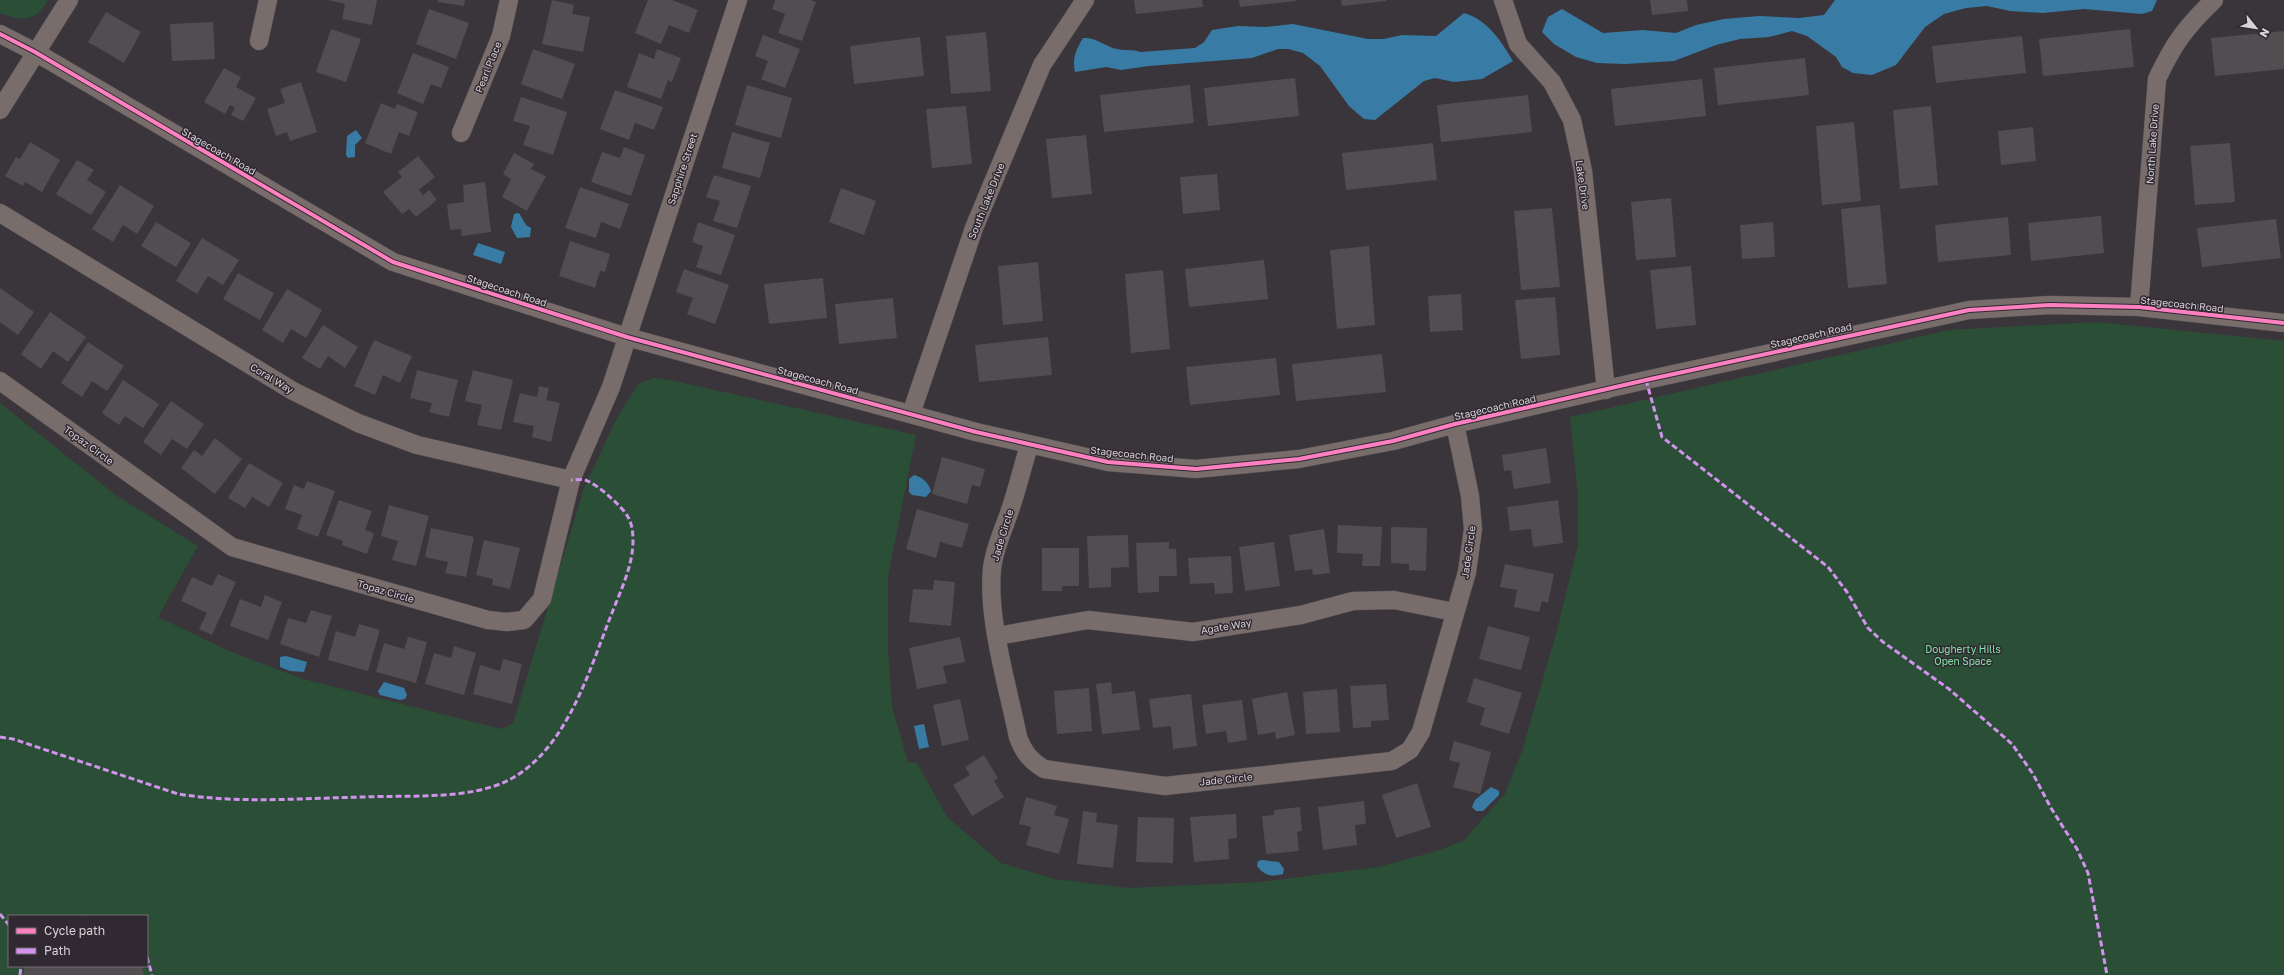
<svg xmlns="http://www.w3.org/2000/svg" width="2284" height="975" font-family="'Golos Text',sans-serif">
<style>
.green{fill:#2b4e37;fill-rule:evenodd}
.water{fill:#387ca5}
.building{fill:#514d51}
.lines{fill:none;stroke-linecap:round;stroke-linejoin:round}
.minor-casing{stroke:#565256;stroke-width:19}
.minor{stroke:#786d6a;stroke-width:18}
.quiet{stroke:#d193ec;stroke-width:3;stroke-dasharray:6 3;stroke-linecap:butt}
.cycleway-casing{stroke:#312932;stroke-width:6}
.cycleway{stroke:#ff80c0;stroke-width:4}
.labels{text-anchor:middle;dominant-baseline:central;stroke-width:3;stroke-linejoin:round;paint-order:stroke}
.street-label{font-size:10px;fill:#d8d3d8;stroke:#312932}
.park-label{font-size:10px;fill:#80e3a2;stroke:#312932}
</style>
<rect width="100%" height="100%" fill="#3a353a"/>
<path class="green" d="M 0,0 L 48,0 C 35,23 23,21 0,13 Z
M 2096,322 L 2284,341 L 2284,975 L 0,975 L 0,403 L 117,496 L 198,546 L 158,617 L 229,651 L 303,679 L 502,729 L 513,723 L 584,488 L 617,418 L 638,384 L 654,378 L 670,380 L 916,435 L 888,576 L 888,649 L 892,707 L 908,762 L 917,763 L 947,817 L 1001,863 L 1055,879 L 1129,888 L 1260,882 L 1378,867 L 1437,851 L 1463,841 L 1505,794 L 1522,751 L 1556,634 L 1578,544 L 1578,495 L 1570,417 L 1949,330 ZM 9,916 L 147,916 L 147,966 L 9,966 Z"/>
<path class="water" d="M 1835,0 L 2157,0 L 2152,11 L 2142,14 L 2084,9 L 2043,13 L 2010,11 L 1987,6 L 1966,8 L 1944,14 L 1925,27 L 1896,65 L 1872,75 L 1853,73 L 1842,67 L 1836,57 L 1807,36 L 1792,31 L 1769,37 L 1740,39 L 1716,45 L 1674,61 L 1625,64 L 1597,63 L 1576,57 L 1554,44 L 1542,32 L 1548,17 L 1562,9 L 1603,33 L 1643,30 L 1676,33 L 1696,25 L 1724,19 L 1759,16 L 1799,18 L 1824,15 Z
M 1464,13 C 1488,20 1501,41 1513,61 L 1482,79 L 1454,82 L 1435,78 L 1424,81 L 1375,120 L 1364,119 L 1349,106 L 1320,66 L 1303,53 L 1288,49 L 1278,49 L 1252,58 L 1149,66 L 1121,70 L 1106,67 L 1075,72 C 1072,58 1076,50 1083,38 C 1099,38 1103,46 1117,49 C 1125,51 1132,49 1140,52 L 1195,48 L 1204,42 L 1212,30 L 1238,26 L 1266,27 L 1293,24 L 1368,39 L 1384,39 L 1402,35 L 1436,36 Z
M 356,130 L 362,138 L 355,145 L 355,157 L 348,158 L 346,155 L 347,136 Z
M 519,213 L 526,225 L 531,228 L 530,237 L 517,238 L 511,227 L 514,214 Z
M 478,243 L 505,252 L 501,264 L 473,255 Z
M 914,475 C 922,477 929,483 931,491 L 926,497 L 912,495 L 909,492 L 909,479 Z
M 286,656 L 307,662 L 304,672 L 290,671 L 280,667 L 280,657 Z
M 384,682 L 404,688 L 407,695 L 405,699 L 400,700 L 380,695 L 378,691 Z
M 924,724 L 929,747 L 919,749 L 914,726 Z
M 1491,787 L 1499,791 L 1499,795 L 1483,811 L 1476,811 L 1472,807 L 1475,800 Z
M 1262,860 L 1279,862 L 1284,869 L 1283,874 C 1271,877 1265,876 1257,866 L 1258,861 Z"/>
<path class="building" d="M 328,0 L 377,0 L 372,25 L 342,19 L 345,4 Z
M 438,0 L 465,0 L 464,6 L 438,2 Z
M 552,0 L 574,5 L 572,14 L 590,17 L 583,52 L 542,44 Z
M 648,0 L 672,0 L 698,10 L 689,33 L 669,25 L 661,44 L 635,33 Z
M 775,0 L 811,0 L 816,2 L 802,41 L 778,33 L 785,14 L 772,9 Z
M 1134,0 L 1202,0 L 1203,7 L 1136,14 Z
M 1239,0 L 1296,0 L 1296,1 L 1240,7 Z
M 1341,0 L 1386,0 L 1386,1 L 1342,6 Z
M 1650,0 L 1687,0 L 1688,11 L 1652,15 Z
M 429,9 L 469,23 L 456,59 L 416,44 Z
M 106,12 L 141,32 L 124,63 L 88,42 Z
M 213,22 L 215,59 L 172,61 L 170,24 Z
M 331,29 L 361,39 L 346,82 L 316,72 Z
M 2130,29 L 2134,67 L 2043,76 L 2039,39 Z
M 2284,31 L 2284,69 L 2215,76 L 2211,38 Z
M 986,32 L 991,91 L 951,94 L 946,36 Z
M 763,35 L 800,49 L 785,88 L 761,79 L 768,61 L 755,56 Z
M 2022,36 L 2026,73 L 1936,83 L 1932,46 Z
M 920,37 L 924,76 L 854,84 L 850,46 Z
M 533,49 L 575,64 L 562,99 L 521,84 Z
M 657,49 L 681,58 L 672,82 L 668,80 L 661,99 L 627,87 L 639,53 L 654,59 Z
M 413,53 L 449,67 L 441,88 L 431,84 L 423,104 L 397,93 Z
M 1805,58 L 1809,95 L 1718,105 L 1714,68 Z
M 224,68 L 241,77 L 236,87 L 256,98 L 243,121 L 231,115 L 235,108 L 230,105 L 225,114 L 204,102 Z
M 1295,78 L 1299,116 L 1208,126 L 1204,88 Z
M 1702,79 L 1706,116 L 1615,126 L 1611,89 Z
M 301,82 L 317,132 L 290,141 L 287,132 L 276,136 L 267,109 L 285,103 L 280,89 Z
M 747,85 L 792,98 L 781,138 L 735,125 Z
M 1190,85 L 1194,123 L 1104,132 L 1100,95 Z
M 615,90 L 663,107 L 654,130 L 635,123 L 629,140 L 600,129 Z
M 1528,95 L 1532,132 L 1441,142 L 1437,105 Z
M 521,97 L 567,112 L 553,155 L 523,145 L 530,126 L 513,121 Z
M 381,103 L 395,109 L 397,104 L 418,112 L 409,136 L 399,132 L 391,154 L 365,143 Z
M 966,106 L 972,164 L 932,168 L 926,109 Z
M 1931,106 L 1938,185 L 1900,189 L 1893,110 Z
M 1854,122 L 1861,201 L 1822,205 L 1816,126 Z
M 2033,127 L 2036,161 L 2001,165 L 1998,131 Z
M 732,132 L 770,143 L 760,178 L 722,168 Z
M 1086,135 L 1092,194 L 1052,198 L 1046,139 Z
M 30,142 L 60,160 L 42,192 L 25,182 L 23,186 L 5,176 L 16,157 L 20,159 Z
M 1433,143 L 1437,180 L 1346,190 L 1342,153 Z
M 2230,143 L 2235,202 L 2195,205 L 2190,146 Z
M 624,147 L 645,155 L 631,196 L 591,182 L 602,152 L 620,158 Z
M 514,153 L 534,164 L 531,169 L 546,176 L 527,211 L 502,197 L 511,179 L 503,174 Z
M 418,156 L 435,177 L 419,190 L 423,195 L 429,190 L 437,200 L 416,217 L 409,209 L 402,214 L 383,192 L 402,177 L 398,172 Z
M 77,160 L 94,170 L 87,180 L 106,192 L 91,215 L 56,194 Z
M 1217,174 L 1220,210 L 1183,214 L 1180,177 Z
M 714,175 L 751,186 L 737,228 L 713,221 L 720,201 L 706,197 Z
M 485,182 L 491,232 L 462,236 L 461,229 L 450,230 L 447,204 L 464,202 L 463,185 Z
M 120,185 L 154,206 L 137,234 L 123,225 L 113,242 L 92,229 Z
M 580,187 L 629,204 L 620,229 L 601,222 L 596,238 L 565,228 Z
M 841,188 L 876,201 L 864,235 L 829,222 Z
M 1671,198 L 1676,257 L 1636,260 L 1631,202 Z
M 1880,205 L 1887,284 L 1848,288 L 1841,209 Z
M 1552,208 L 1560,287 L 1521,290 L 1514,211 Z
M 2101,216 L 2104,253 L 2031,261 L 2028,223 Z
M 2008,217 L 2011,255 L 1938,262 L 1935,225 Z
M 2276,219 L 2281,258 L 2202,267 L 2197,228 Z
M 156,222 L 191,243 L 176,267 L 141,246 Z
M 698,222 L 735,235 L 721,275 L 696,267 L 703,246 L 692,242 Z
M 1773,222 L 1775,257 L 1742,259 L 1740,225 Z
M 202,238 L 239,260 L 223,285 L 208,276 L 197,294 L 176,281 Z
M 570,241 L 610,254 L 605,272 L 600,271 L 595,288 L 559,276 Z
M 1369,246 L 1375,325 L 1337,329 L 1330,250 Z
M 1264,260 L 1268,299 L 1189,307 L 1185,269 Z
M 1038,262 L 1043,321 L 1003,325 L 998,266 Z
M 1691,266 L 1696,325 L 1656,329 L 1650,270 Z
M 684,269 L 729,285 L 715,324 L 687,314 L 693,298 L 676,292 Z
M 1163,270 L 1170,349 L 1131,353 L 1125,274 Z
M 238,273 L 274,293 L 260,320 L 223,299 Z
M 823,278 L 827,318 L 769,324 L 764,284 Z
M 0,288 L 34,312 L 18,335 L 0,322 Z
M 287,289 L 322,310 L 306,338 L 291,329 L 283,343 L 262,330 Z
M 1461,294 L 1463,330 L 1430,332 L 1428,296 Z
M 1555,297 L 1560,355 L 1521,359 L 1515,300 Z
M 893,298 L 897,338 L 839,344 L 835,304 Z
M 50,312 L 86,337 L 68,362 L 53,351 L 41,369 L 21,354 Z
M 323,325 L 358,347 L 345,368 L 328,356 L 320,369 L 302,358 Z
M 1048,337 L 1052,375 L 979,382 L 975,345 Z
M 374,340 L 412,356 L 400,383 L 383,375 L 375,395 L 354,386 Z
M 88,342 L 124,366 L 107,391 L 92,381 L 82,397 L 61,383 Z
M 1382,354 L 1386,392 L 1296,401 L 1292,364 Z
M 1276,358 L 1280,395 L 1190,405 L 1186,367 Z
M 417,370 L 458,380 L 449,417 L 429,412 L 432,403 L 410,398 Z
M 473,370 L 513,380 L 501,430 L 477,425 L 482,405 L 465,401 Z
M 123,380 L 159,404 L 143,428 L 125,416 L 119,425 L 102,413 Z
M 539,386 L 549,388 L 546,400 L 560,403 L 551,442 L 532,437 L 534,426 L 513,422 L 520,393 L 537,397 Z
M 171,401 L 204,424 L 187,449 L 172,439 L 161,455 L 143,442 Z
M 215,438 L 242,459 L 215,494 L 181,468 L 194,450 L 202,456 Z
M 1546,448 L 1551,483 L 1514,489 L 1511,470 L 1504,471 L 1502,455 Z
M 942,457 L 985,469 L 980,487 L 972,485 L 967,504 L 932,494 Z
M 249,463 L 283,483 L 269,507 L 252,497 L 245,508 L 228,498 Z
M 307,481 L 335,491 L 318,537 L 297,529 L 302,515 L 285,509 L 294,485 L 304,489 Z
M 339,500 L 372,511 L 365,530 L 374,533 L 367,554 L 342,545 L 343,541 L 326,535 Z
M 1558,500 L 1563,543 L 1533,547 L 1531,529 L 1510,531 L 1507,507 Z
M 389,505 L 429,516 L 416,566 L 392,560 L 398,541 L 381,536 Z
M 917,509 L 969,524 L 962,548 L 940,542 L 936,558 L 906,549 Z
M 1338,525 L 1382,527 L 1380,566 L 1362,566 L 1363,554 L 1337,553 Z
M 1391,527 L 1427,528 L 1426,571 L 1409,570 L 1409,564 L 1391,563 Z
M 431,528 L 474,537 L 466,577 L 445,573 L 448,562 L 425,557 Z
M 1324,529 L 1330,573 L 1313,575 L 1312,569 L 1295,571 L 1289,535 Z
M 1128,535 L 1129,567 L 1111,568 L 1111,587 L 1089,588 L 1087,536 Z
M 484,540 L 520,548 L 510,589 L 492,585 L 493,579 L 476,575 Z
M 1169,542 L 1169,549 L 1176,549 L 1177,576 L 1159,576 L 1159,592 L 1138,593 L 1136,543 Z
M 1274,542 L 1280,586 L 1245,591 L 1239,547 Z
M 1042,548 L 1079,548 L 1079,586 L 1062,586 L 1062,591 L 1042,591 Z
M 1231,556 L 1233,593 L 1215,594 L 1214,583 L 1190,584 L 1188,558 Z
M 1505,564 L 1554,574 L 1548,603 L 1542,601 L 1539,612 L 1514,607 L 1517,590 L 1500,587 Z
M 218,574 L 236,582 L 212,635 L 199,629 L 207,613 L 181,601 L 192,577 L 212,586 Z
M 934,580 L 955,582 L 951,626 L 909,622 L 913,589 L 933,590 Z
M 265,595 L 282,602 L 268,640 L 230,626 L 240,599 L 261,607 Z
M 311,610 L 332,616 L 319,657 L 280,644 L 288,618 L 306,623 Z
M 359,624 L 380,630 L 368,671 L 328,660 L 336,631 L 355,637 Z
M 1488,626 L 1530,637 L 1521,670 L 1479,659 Z
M 408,637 L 427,642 L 416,683 L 376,672 L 384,643 L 404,649 Z
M 960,637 L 965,662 L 943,666 L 947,683 L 917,689 L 909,648 Z
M 454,646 L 476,653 L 464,695 L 425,684 L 434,653 L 451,658 Z
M 503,659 L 522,664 L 512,704 L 473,694 L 480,665 L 500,671 Z
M 1474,678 L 1522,693 L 1509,734 L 1480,725 L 1485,708 L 1467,702 Z
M 1111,682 L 1112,694 L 1135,691 L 1140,730 L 1102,734 L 1096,684 Z
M 1386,684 L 1389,720 L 1371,721 L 1371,727 L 1353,728 L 1350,686 Z
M 1089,688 L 1092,731 L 1057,734 L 1054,691 Z
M 1337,689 L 1340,732 L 1306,734 L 1303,692 Z
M 1287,692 L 1295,735 L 1276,739 L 1275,732 L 1258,735 L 1252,699 Z
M 1191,694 L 1197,746 L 1173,749 L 1171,726 L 1153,728 L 1149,699 Z
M 960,699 L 969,740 L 942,746 L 933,705 Z
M 1242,700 L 1247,740 L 1228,743 L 1226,731 L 1206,734 L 1202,705 Z
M 1454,741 L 1491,752 L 1480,794 L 1453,787 L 1460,763 L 1449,760 Z
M 984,755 L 998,778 L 994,781 L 1004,797 L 972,816 L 953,785 L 970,775 L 965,767 Z
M 1417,783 L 1431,827 L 1396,838 L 1382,795 Z
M 1026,797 L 1057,806 L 1054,815 L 1069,819 L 1059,854 L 1026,845 L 1031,827 L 1019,824 Z
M 1364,801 L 1366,824 L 1355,825 L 1357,845 L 1323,850 L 1318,807 Z
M 1300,807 L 1302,831 L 1297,832 L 1299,851 L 1266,854 L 1262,816 L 1274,815 L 1274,810 Z
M 1083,811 L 1097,813 L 1096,822 L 1118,825 L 1113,868 L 1077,864 Z
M 1236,814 L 1237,838 L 1228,839 L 1229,859 L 1194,862 L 1190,817 Z
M 1138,817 L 1174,818 L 1173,863 L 1136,862 Z
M 25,966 L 142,966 L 144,975 L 23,975 Z"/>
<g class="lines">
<g class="minor-casing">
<path id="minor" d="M 1503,0 L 1518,44 L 1552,82 L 1572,120 L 1583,171 L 1606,390
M 0,34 L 35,52 L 393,262 L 627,337 L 976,432 L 1108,462 L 1196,469 L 1299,459 L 1393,441 L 1455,424 L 1646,380 L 1969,310 L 2050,305 L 2139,307 L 2284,323
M 259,41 L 268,0
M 0,110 L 69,0
M 461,133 L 501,36 L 509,0
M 0,213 L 293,391 L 358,423 L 417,445 L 571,480
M 2139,307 L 2157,79 C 2174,43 2185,28 2214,0
M 0,381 L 232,547 L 488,620 L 507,622 L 524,620 L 542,599 L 571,480 L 611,387 L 738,0
M 911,414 L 974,228 L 1042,65 L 1085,0
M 1029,446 C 1022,468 1017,491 1009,513 C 1003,531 994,549 992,569 C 987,619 1008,687 1018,737 C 1024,753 1030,760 1044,769 L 1165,786 L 1392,761 L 1410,750 L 1421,732 L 1467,572 L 1473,529 L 1470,496 L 1455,424
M 997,636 L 1088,620 L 1193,632 L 1301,615 L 1353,601 L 1394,600 L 1454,612"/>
</g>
<use href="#minor" class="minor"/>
<path class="quiet" d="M 1646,380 L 1662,437 L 1828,567 L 1847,592 L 1868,628 L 1883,642 L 1949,689 L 2012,744 L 2033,774 L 2051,808 L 2077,849 L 2088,873 L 2107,975
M 0,737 L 13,739 L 178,794 C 239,804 303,798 365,797 C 409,795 470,800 509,780 C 566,750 588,674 610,618 C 619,594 633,567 633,541 C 633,532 632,524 628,517 C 623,507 596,483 585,480 C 581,479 575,480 571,480
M 0,914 L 9,925
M 85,916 L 86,916
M 147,957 L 152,975
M 20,975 L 21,966"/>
<g class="cycleway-casing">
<path id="cycleway" d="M 0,34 L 35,52 L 393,262 L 627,337 L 976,432 L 1108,462 L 1196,469 L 1299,459 L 1393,441 L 1455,424 L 1646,380 L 1969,310 L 2050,305 L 2139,307 L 2284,323"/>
</g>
<use href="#cycleway" class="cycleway"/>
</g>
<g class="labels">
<g class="street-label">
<text transform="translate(488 67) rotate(-68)">Pearl Place</text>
<text transform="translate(2152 144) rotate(-86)">North Lake Drive</text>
<text transform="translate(219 151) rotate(30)">Stagecoach Road</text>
<text transform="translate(682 169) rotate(-72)">Sapphire Street</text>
<text transform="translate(1583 185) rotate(82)">Lake Drive</text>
<text transform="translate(986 201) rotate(-68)">South Lake Drive</text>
<text transform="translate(507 290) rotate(18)">Stagecoach Road</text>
<text transform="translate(2182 304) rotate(6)">Stagecoach Road</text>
<text transform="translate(1811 335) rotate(-13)">Stagecoach Road</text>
<text transform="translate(272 378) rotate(31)">Coral Way</text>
<text transform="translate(818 380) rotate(15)">Stagecoach Road</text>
<text transform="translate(1495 407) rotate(-13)">Stagecoach Road</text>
<text transform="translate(89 445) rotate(36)">Topaz Circle</text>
<text transform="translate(1132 454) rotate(6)">Stagecoach Road</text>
<text transform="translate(1002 535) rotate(-73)">Jade Circle</text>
<text transform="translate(1468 552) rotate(-82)">Jade Circle</text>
<text transform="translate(386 591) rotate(16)">Topaz Circle</text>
<text transform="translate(1226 626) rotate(-9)">Agate Way</text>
<text transform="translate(1226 779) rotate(-6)">Jade Circle</text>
</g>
<g class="park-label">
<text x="1963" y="649">Dougherty Hills<tspan x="1963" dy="12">Open Space</tspan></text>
</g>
</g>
<rect x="8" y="915" width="140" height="52" fill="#312932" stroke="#746d74"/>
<rect x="16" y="928" width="20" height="6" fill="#ff80c0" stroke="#746d74"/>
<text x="44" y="935" font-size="12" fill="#d8d3d8">Cycle path</text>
<rect x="16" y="948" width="20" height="6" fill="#d193ec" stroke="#746d74"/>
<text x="44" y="955" font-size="12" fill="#d8d3d8">Path</text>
<g transform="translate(2256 28) rotate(120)" stroke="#312932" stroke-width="3" paint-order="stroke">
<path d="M0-3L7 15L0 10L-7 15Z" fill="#d8d3d8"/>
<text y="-6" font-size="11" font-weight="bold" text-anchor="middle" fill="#d8d3d8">N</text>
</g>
</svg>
